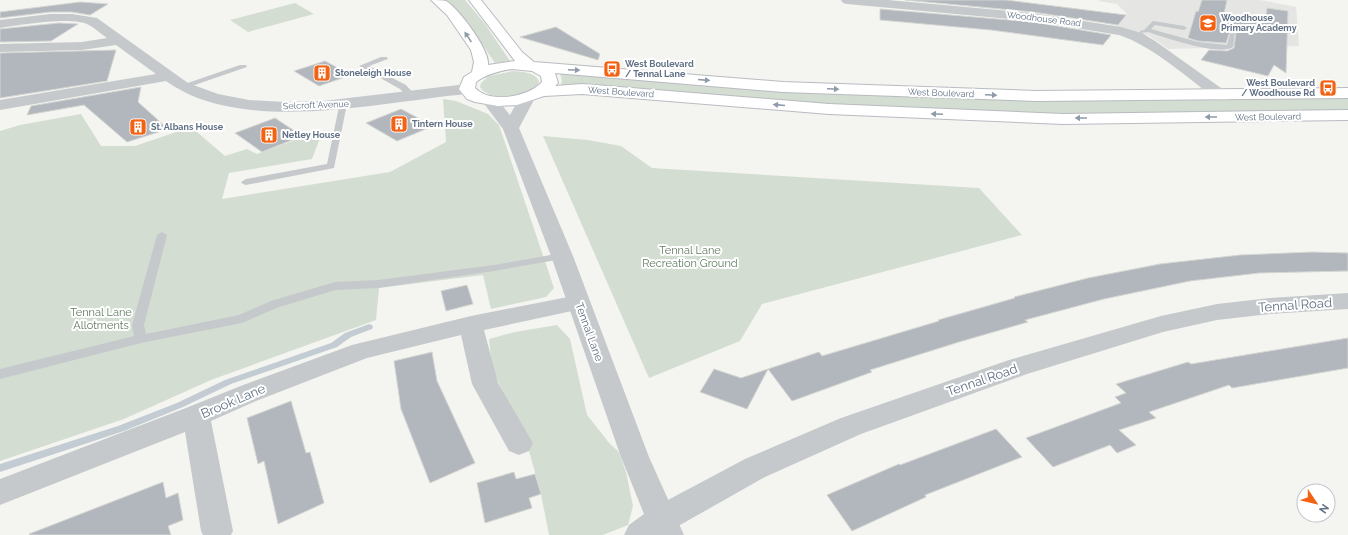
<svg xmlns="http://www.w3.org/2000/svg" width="1348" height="535" font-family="Raleway,sans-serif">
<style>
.built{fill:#e5e6e4}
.green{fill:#d4ddd1}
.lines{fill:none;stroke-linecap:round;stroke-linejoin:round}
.stream{fill:#c3ccd2;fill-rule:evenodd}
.building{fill:#b1b7bd;stroke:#d5d6d3}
.secondary-casing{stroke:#b8bbc1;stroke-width:2}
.service{fill:#c6c9cc;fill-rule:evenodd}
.minor{fill:#c6c9cc;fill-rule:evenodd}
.tertiary{fill:#c6c9cc;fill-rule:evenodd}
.secondary{fill:#fff;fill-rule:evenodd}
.oneway{fill:#909ba9}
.labels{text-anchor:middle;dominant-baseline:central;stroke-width:4;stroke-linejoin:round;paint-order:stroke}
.far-poi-label{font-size:9px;font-weight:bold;fill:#617084;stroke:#fff;text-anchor:start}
.far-street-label{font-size:9px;fill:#617084;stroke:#fff}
.park-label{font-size:11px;fill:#627b60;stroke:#fff}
.street-label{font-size:11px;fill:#617084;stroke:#fff}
.near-street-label{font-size:13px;fill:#617084;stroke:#fff}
</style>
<rect width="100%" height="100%" fill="#f4f5f0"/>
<path class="built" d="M 1100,0 L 1260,0 L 1296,7 L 1299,46 L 1168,49 L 1148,35 L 1116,26 L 1127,14 L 1117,4 L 1098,1 Z"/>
<path class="green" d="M 445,0 L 465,0 L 485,24 L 510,61 L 495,63 L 465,19 Z
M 295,3 L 314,14 L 248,32 L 230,20 Z
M 513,71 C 522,72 536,72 539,82 C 533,98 489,103 480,87 L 481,83 L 489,76 Z
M 560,73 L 808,91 L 1348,97 L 1348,111 L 1024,114 L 825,105 L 560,87 L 562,81 Z
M 443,99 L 456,101 L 488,114 L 499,125 L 554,288 L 546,297 L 491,309 L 483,275 L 379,288 L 376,320 L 211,380 L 124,419 L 0,461 L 0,131 L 20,125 L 81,114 L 101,146 L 135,146 L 191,127 L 225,156 L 247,149 L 257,154 L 314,133 L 320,138 L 312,159 L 229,173 L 222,199 L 390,172 L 446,142 Z
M 543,136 L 588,140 L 621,146 L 652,168 L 979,188 L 1022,235 L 762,304 L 740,341 L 649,378 Z
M 557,325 L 570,339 L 587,415 L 610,444 L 619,452 L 626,472 L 633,506 L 628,525 L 603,535 L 549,535 L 541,494 L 529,451 L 492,368 L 489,339 L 515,332 Z"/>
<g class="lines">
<path class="stream" d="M 369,324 L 372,325 L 373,327 L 372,329 L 351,337 L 337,347 L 231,384 L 183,407 L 124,431 L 0,472 L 0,464 L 118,426 L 177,403 L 225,380 L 331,343 L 345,333 Z"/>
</g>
<path class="building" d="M 905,0 L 1006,0 L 1126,15 L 1118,25 L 1033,12 Z
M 1202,0 L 1227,0 L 1224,14 L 1265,22 L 1267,8 L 1288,11 L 1286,73 L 1274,65 L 1268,76 L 1201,60 L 1209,50 L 1227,51 L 1234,48 L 1236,33 L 1235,32 L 1229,34 L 1226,43 L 1198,41 L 1188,38 L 1196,11 L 1198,12 Z
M 80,2 L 108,4 L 90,15 L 72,12 L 50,12 L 0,18 L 0,12 Z
M 880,9 L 1033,22 L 1111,35 L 1103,45 L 991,30 L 880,20 Z
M 59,23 L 78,24 L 51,41 L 0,42 L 0,29 Z
M 556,27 L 600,54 L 598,60 L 520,37 Z
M 116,50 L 107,81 L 0,98 L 0,53 Z
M 325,61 L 351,75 L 319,86 L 294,71 Z
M 141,87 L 138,102 L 168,129 L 127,142 L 84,105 L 27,115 L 31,106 Z
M 401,109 L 433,126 L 397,141 L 366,123 Z
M 275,118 L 302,136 L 262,152 L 235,133 Z
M 1312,252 L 1348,253 L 1348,271 L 1259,273 L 1190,281 L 1104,299 L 1025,320 L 1028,322 L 959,342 L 870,370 L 872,372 L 792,401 L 768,369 L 819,352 L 822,356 L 939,321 L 938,320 L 1015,298 L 1014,297 L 1088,278 L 1160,264 L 1240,255 Z
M 467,285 L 473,304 L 446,311 L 441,291 Z
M 1348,338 L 1348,368 L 1232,388 L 1229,385 L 1149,412 L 1156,418 L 1119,430 L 1136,445 L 1117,453 L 1110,445 L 1053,467 L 1026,438 L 1121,403 L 1115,397 L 1126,393 L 1116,384 L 1188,362 L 1191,364 Z
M 432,352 L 437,381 L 475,463 L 430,483 L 401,409 L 394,361 Z
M 714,369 L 741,378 L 768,369 L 747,409 L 700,392 Z
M 291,401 L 306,453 L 310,452 L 324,503 L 278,524 L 264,461 L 258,464 L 247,418 Z
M 996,429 L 1022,457 L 925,495 L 926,497 L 852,531 L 827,495 L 899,464 L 900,465 Z
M 514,472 L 516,479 L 535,474 L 541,494 L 529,498 L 532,508 L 485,523 L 477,483 Z
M 163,482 L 166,498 L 178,493 L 183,520 L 168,526 L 171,535 L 30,535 L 29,534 Z"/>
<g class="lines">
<g class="secondary-casing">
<path id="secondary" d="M 431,0 C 436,0 442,0 446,1 C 459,9 490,50 488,65 L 515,61 L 469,0 L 481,0 L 522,52 L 534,62 L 783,82 L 1036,91 L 1348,88 L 1348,98 L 1036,101 L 783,92 L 555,73 L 558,83 L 555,86 L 582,84 L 829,104 L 1063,114 L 1348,110 L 1348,120 L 1063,124 L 829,114 L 582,94 L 544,96 L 517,105 L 498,106 L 475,102 L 467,99 L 459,89 L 464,77 L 472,72 L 474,62 L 471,50 L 447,15 ZM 512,69 L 532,71 L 541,76 L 542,82 C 529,97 490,104 475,88 L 476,82 C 487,74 499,71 512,69 Z"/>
</g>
<path class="service" d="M 1153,21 L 1184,26 L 1187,28 L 1184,30 L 1155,25 L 1151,29 L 1198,42 L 1227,45 L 1230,34 L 1235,33 L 1233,47 C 1221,57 1164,37 1148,32 L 1140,33 L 1140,31 L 1144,30 Z
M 381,57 L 387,57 L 388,59 L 369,66 L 406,85 L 414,94 L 413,96 L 407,96 L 400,89 L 359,66 Z
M 240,65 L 246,65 L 247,67 L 186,88 L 183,88 L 179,86 Z
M 340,102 L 343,102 L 347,104 L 334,168 L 246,185 L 243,184 L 241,182 L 246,179 L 327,164 Z
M 162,232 L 167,235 L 144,325 L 146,334 L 239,315 L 271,301 L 335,282 L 378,280 L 494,265 L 562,253 L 567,256 L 562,259 L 494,271 L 378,288 L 336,290 L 279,307 L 242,323 L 141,343 L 0,379 L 0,369 L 134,336 L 132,325 L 157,235 Z"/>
<path class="minor" d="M 841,0 L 888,0 L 1033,13 L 1121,27 L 1142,33 L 1155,41 L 1228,93 L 1230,96 L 1228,99 L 1222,101 L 1216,99 C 1189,79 1151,45 1119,35 L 1033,21 L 847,4 L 843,3 Z
M 50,14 L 72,14 L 97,18 L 188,83 L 218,94 L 249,100 L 285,102 L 323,101 L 467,84 L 472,86 L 475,89 L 472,92 L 467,94 C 379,102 242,136 166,81 L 0,110 L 0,100 L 156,74 L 116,45 L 82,50 L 0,52 L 0,44 L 82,42 L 107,38 C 101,34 95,28 89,25 C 72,16 21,25 0,28 L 0,20 Z
M 1348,293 L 1348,309 L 1270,314 L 1217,320 L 1163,332 L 1027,374 L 861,434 L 765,477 L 673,529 L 662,533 L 651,529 L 646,519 L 651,509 L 745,459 L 841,418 L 1009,360 L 1161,316 L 1217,304 L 1270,298 Z
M 578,295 L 586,298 L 590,303 L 586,308 L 484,330 L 498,383 L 533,443 L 529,451 L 519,455 L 509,451 L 472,384 L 461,335 L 367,358 L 256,401 L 211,421 L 233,531 L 231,535 L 203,535 L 201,531 L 185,432 L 0,505 L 0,479 L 186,408 L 238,387 L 352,345 L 471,316 Z"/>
<path class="tertiary" d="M 527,93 L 533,95 L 535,98 L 519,128 L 573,256 L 649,457 L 684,535 L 624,535 L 629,525 L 644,514 L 621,457 L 551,256 L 503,129 L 482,101 L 484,98 C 497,94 502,106 510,115 L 521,95 Z"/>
<use href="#secondary" class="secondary"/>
</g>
<defs><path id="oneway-solid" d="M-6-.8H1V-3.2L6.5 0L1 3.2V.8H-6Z"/></defs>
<g class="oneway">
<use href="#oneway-solid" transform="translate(468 37) rotate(-124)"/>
<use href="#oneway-solid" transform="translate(574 70) rotate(3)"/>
<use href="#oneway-solid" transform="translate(704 80) rotate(5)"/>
<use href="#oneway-solid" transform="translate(833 89) rotate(2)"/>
<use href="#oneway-solid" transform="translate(991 95) rotate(2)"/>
<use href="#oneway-solid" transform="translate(779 105) rotate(-175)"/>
<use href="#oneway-solid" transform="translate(937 114) rotate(-178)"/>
<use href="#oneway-solid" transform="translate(1211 117) rotate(180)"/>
<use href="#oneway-solid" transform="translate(1081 118) rotate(180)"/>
</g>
<defs>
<g id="school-square" transform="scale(0.9)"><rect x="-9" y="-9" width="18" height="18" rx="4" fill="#f36112" stroke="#fff"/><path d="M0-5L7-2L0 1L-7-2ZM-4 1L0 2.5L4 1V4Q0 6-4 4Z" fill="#fff"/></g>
<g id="bus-square" transform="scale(0.9)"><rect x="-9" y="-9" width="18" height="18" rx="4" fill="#f36112" stroke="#fff"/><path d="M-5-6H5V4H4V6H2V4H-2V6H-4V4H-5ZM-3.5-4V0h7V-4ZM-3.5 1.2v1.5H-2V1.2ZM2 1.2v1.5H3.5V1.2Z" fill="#fff"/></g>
<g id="building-square" transform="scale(0.9)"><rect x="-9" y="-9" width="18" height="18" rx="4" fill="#f36112" stroke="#fff"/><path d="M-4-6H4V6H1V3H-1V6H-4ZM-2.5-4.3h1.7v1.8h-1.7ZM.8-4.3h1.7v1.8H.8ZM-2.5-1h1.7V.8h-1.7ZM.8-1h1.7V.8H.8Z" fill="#fff"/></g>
</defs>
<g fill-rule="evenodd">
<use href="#school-square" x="1208" y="23"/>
<use href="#bus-square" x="612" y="69"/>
<use href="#building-square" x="322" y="73"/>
<use href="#bus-square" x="1328" y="88"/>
<use href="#building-square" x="399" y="124"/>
<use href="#building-square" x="138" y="127"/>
<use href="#building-square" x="269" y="135"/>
</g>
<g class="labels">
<g class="far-poi-label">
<text x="1221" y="18">Woodhouse<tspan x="1221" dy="10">Primary Academy</tspan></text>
<text x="625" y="64">West Boulevard<tspan x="625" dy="10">/ Tennal Lane</tspan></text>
<text x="335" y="73">Stoneleigh House</text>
<text x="1315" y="83" text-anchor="end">West Boulevard<tspan x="1315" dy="10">/ Woodhouse Rd</tspan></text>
<text x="412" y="124">Tintern House</text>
<text x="151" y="127">St. Albans House</text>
<text x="282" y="135">Netley House</text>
</g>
<g class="far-street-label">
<text transform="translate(1044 19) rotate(7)">Woodhouse Road</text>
<text transform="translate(621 92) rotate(4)">West Boulevard</text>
<text transform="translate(941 93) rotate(2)">West Boulevard</text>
<text transform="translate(316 105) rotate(-2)">Selcroft Avenue</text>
<text transform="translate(1268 117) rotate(-1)">West Boulevard</text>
</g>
<g class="park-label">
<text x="690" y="250">Tennal Lane<tspan x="690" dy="13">Recreation Ground</tspan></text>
<text x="101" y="312">Tennal Lane<tspan x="101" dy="13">Allotments</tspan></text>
</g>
<g class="street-label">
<text transform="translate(589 332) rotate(70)">Tennal Lane</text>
</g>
<g class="near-street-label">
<text transform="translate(1295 305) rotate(-4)">Tennal Road</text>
<text transform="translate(982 380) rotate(-19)">Tennal Road</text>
<text transform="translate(233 401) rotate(-23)">Brook Lane</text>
</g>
</g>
<g transform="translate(1316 503) rotate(125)"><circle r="19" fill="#ffffff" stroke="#c0c6ce"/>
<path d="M0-3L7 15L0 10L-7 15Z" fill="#f36112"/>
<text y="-6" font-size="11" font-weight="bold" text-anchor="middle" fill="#617084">N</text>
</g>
</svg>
